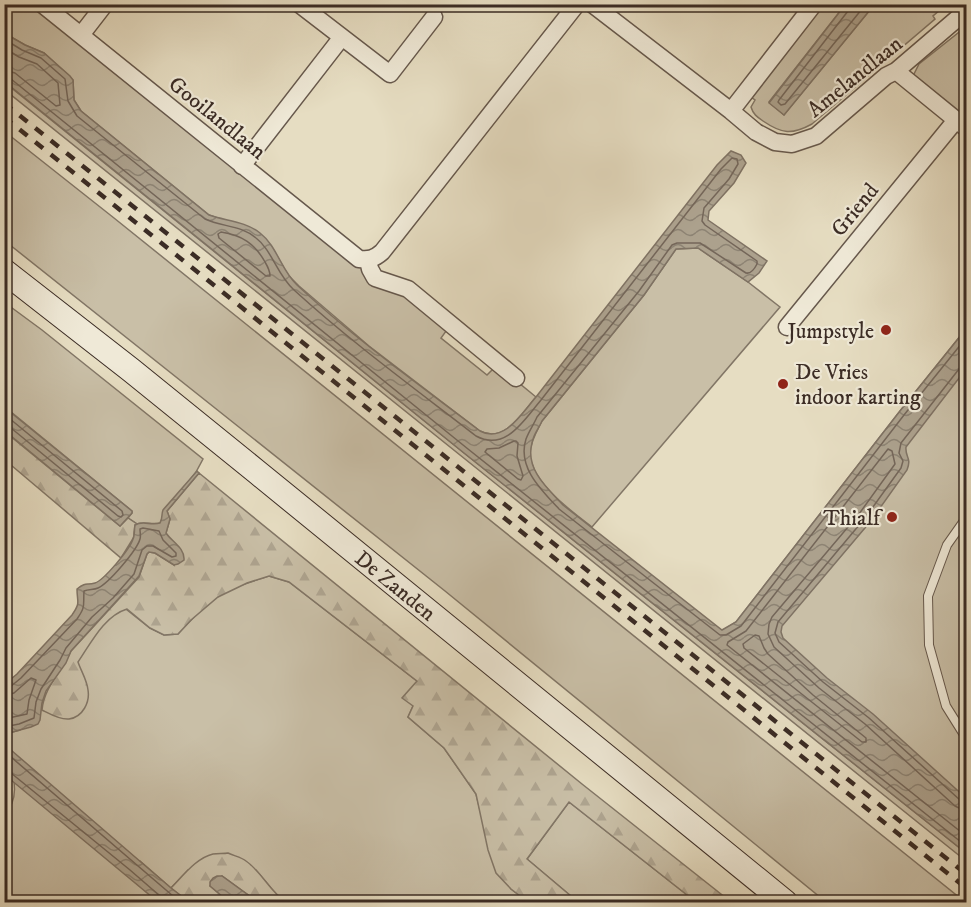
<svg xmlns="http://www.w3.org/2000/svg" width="971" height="907" font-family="'IM FELL DW Pica',serif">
  <defs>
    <pattern id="forest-firs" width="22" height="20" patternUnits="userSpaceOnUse" patternTransform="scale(1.5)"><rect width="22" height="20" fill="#c9bfa7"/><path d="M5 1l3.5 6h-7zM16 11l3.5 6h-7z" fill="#aea490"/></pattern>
    <pattern id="water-waves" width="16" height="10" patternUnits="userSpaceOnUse" patternTransform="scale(1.5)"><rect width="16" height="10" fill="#aca18d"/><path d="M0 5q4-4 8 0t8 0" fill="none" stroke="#8d8373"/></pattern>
  </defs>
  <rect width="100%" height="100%" fill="#e6ddc2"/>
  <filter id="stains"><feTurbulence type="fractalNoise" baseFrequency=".00333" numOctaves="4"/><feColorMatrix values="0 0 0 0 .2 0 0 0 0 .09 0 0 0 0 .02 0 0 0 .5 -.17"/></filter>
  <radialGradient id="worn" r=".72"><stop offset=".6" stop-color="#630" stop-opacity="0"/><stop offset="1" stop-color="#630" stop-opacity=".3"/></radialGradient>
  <path fill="#c9bfa7" stroke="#827666" stroke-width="1.5" d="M5 5H30L121 77 449 327 441 338 487 375 497 365 536 397C522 413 504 444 480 431L369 346 299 286 288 275 273 249 221 219 209 215 81 111 74 100 73 80 44 53 25 45 11 37 5 31Z
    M822 5H845L769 102 784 115 874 5H928L940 10 933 16 935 19 812 124C792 135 782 134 763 121 757 117 753 114 751 107L755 100 751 97Z
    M963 29 966 32V120L913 76 919 64Z
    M4 82 464 453 966 853V861L5 90Z
    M4 131 114 218 965 902H826L445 591 5 241Z
    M698 248 748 282 780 307 592 527C570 510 530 482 530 452 531 440 537 431 542 421L644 295 676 249Z
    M4 302 42 330 203 459 196 472 163 516 160 523C152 525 144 521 137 524L128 518 132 513V511L5 407Z
    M966 329V819L723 630 736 622 900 411Z
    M269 576 289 582 418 682 413 706 408 717 444 748 476 794 483 822 511 889 528 902H286L280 899 256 870H188L171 888 140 861 127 875 158 902H5L4 814C27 794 5 759 5 734L20 730 42 703 117 602 150 628 164 635 178 634C190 621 202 608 216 598 231 587 251 582 269 576Z
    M569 802 696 902H578L527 859Z"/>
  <path fill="url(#forest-firs)" stroke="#827666" stroke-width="1.5" d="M4 431 120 526 128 518 137 524 135 525 134 533V537L121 558 5 460Z
    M199 473 582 784 731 902H696L569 802 527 859 578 902H528L511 889 496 873 488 850 476 794 444 748 408 717 413 706 402 698 417 681 289 582 269 576 247 583 218 597 191 620 178 634 164 635 150 628 127 609C104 616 91 643 78 662 81 671 87 680 88 690 90 702 83 717 69 719 60 720 50 714 42 710 44 687 62 671 71 651L139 577 147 554 149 552 155 553 174 565 166 533 170 519 167 511Z
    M228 853C234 856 241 857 246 861 262 872 270 892 286 902H258L222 876 210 886 229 902H189L171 888C183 876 196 858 213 854 218 853 224 854 228 853Z"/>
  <path fill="url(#water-waves)" stroke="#7f7263" stroke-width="1.5" d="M845 5H874L784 115 769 103Z
    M4 31 11 37 25 45 44 53 70 76 73 80 74 100 81 111 209 215C226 221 245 221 260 233 277 246 281 270 297 285 354 338 418 384 480 431 504 444 522 413 536 397L717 165 731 151 741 155 746 163 734 183 709 211 708 220 767 261 759 273 748 282 698 248 676 249 644 295 542 421C539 428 533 435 532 443 525 469 547 488 563 505L722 630 736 622 900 411 966 329V369L906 447C905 458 912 457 907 470L870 522 782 626 781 632 783 638 827 678 873 714 966 798V853L464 453 5 82Z
    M4 407 132 511V513L121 525 120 526 5 431Z
    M197 471 199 473 167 511 170 519 166 533C172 542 185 548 184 560L178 564 174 565 155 553 149 552 147 554 139 576 71 651 66 663 46 691 42 703 40 720 38 724 31 727 5 734V684L17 674 72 615C81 602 77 603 77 589 87 581 86 586 95 583 104 580 130 549 133 539 135 535 134 530 135 525 143 520 151 526 160 523 163 518 161 515 163 510Z
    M4 744 171 888 189 902H158L5 775Z
    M217 876H222L258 902H229L210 886V882L213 878Z"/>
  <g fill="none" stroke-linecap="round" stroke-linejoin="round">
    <path stroke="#746659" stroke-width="1.5" d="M850 4 848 11 779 100 778 102 781 105 785 104 866 4
      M4 39 22 50 41 58 65 79 68 101 77 116 205 219C222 227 241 225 256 238 272 250 277 275 294 290 351 342 414 388 476 436 506 452 524 420 541 400L721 169 732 158 737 159 738 164 729 179 704 208 702 221 705 225 757 261V264C755 268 751 274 746 273L700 243H677L672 245 639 291 537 417C534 424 529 431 526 439 517 467 541 490 559 509L720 635H726L741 626 904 415 966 338
      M4 48 19 57 37 64 58 83 60 105 56 106 15 73 4 70
      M4 77 11 79 468 449 966 846
      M221 232C242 235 255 244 265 262 268 267 270 271 270 276H266L219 238 218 234Z
      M966 366 959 369 901 443 899 453 903 461 901 468 865 518 778 622 775 633 779 642 823 682 869 718 960 800 966 802
      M4 414 122 511 123 515 121 517 118 516 11 428 4 427
      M514 441H516L518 443 517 456 523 476 521 480 518 479 485 452 487 449 499 448Z
      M755 635 759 636 764 648 768 654 813 695 866 738V742H862L744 648 743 644Z
      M4 688 10 687 21 678 77 619C86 606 83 606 84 591 89 589 94 590 98 588 109 583 137 550 140 539 141 536 140 533 140 529L143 528 159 531 163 540 176 553V556L172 557 153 546H147L142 550 134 574 113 598 92 617 66 648 60 660 41 689 36 702 34 718 19 724 4 727
      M4 696 14 693 31 678 36 680 29 700 27 714 4 719
      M4 751 180 902
      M4 771 11 773 130 870 160 896 162 902
      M966 810 961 809 955 806 865 724 819 688 774 647 768 634 769 624 772 617 859 514 895 464 892 451 888 449 746 631 728 642 727 645 966 836"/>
    <g stroke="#66584c" stroke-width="10">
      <path id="service" d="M966 518 947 545 928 596 929 645 946 706 966 738"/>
    </g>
    <g stroke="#66584c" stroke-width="19">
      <path id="minor" d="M42 4 359 259C369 260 374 259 382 252L577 4
        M299 4 390 74 434 17
        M592 4 731 111 756 132 775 142 792 144 816 136 886 76 896 71 966 11
        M81 35 105 4
        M896 71 966 128
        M731 111 814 4
        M242 166 342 37
        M368 260 370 269 375 278 408 289 516 378
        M787 327 956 120"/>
    </g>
    <g stroke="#3b2c25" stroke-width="26">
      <path id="secondary" d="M4 271 131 370 257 472 785 902"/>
    </g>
    <use href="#service" stroke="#efe9d7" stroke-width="8"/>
    <use href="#minor" stroke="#efe9d7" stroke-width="16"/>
    <use href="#secondary" stroke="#efe9d7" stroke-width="24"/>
    <path stroke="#3b2c25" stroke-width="4.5" stroke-dasharray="10 10" stroke-linecap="butt" d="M4 103 966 874
      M4 117 966 888"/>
  </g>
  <g fill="#8f2418" stroke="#efe9d7" stroke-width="2">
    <circle cx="886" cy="330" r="6"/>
    <circle cx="783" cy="384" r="6"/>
    <circle cx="892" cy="517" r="6"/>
  </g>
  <g text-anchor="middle" stroke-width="4.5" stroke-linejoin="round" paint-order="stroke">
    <g font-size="22" fill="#3b2c25" stroke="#efe9d7">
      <text transform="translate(854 76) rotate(-39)" y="8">Amelandlaan</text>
      <text transform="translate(218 117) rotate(39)" y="8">Gooilandlaan</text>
      <text transform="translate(854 209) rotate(-51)" y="8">Griend</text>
      <text transform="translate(396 585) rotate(39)" y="8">De Zanden</text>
    </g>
    <g font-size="22" fill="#3b2c25" stroke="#efe9d7" text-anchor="end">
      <text x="874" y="338">Jumpstyle</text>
      <text x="795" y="379" text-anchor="start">De Vries<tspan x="795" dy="25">indoor karting</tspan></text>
      <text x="880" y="525">Thialf</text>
    </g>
  </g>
  <rect width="971" height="907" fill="none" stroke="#e6ddc2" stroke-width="24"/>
  <rect x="6" y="6" width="959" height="895" fill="none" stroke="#3b2c25" stroke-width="3"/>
  <rect x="12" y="12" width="947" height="883" fill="none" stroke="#3b2c25" stroke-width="1.5"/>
  <rect width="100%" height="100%" filter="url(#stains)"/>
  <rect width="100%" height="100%" fill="url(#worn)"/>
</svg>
